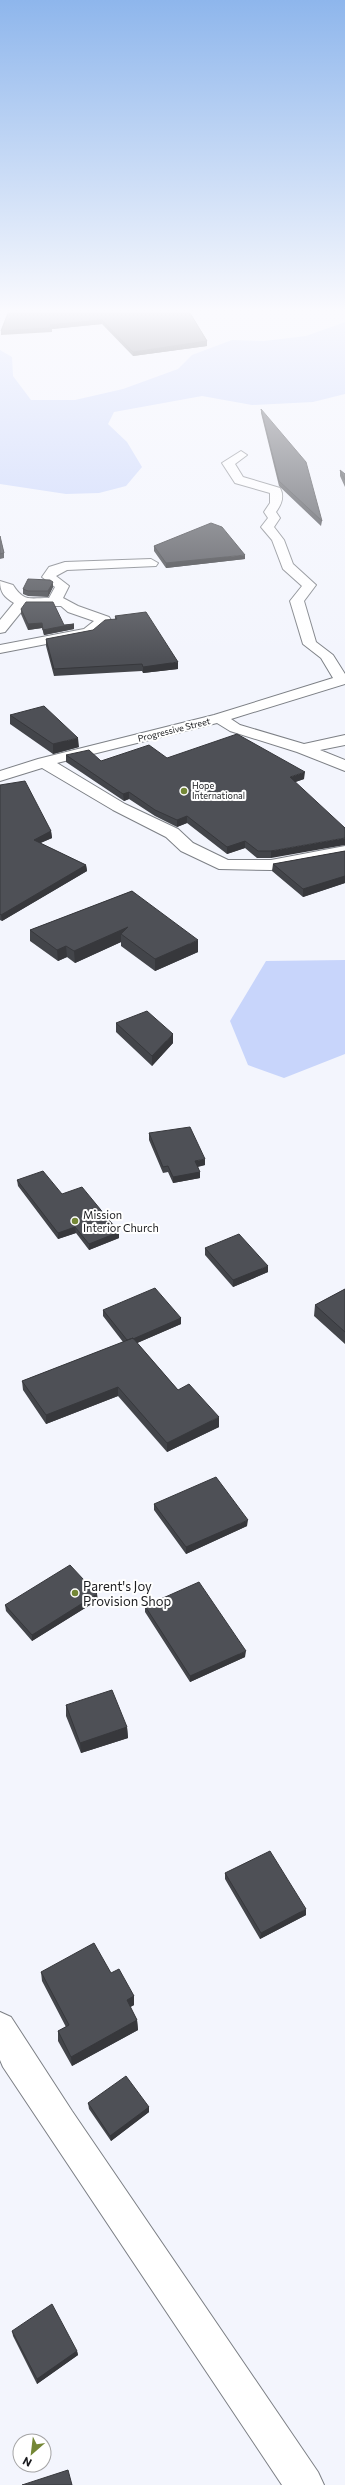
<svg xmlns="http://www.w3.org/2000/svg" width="345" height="2485" font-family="Commissioner,sans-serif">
  <rect width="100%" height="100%" fill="#f3f5fd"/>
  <path fill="#c8d5fb" d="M345 322V394L313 402 252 405 202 396 114 412 108 424 127 442 142 467 126 486 99 493 66 494 0 484V350L12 357 13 376 31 400H75L123 389 178 369 192 355 232 340 264 341 306 336Z
    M345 960V1054L284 1078 248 1065 230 1021 266 961Z"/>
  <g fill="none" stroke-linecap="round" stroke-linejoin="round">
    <g stroke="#7d8086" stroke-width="2">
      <path id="minor" d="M241 451 247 455 235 464 243 477 280 488C285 497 281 505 276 512L280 518 274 527 284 540 293 564 316 585 304 601 316 642 333 655 345 674V684L231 719 240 725 304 744 345 735V745L320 750 345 760V771L297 752 230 731 217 723 57 763 125 804 178 829 193 843 228 860H271L345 846V856L271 870 219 869 181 851 166 837 113 810 42 768 0 781V771L38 759 214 715 333 678 321 658 303 644 290 601 302 586 283 569 272 540 261 527 268 518 264 512 270 503V493L235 483 222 463Z
        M151 559 158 563 156 566 67 570 56 576 69 586 63 598 78 606 109 617 111 620 93 635 0 653V645L84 629 94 621 68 612 61 606H26L5 632 0 633V620L14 603C4 597 0 592 0 581L13 585C24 602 29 598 49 598L55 587 42 577 49 567 65 562Z
        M0 2012 11 2017 72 2111 318 2472 324 2485H282L3 2067 0 2060Z"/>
    </g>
    <use href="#minor" fill="#fff" fill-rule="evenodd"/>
  </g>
  <path fill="#43454a" d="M8 313H190L207 341V346L133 356 102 324 52 329V332L1 335V331Z
    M261 409 322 521 321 526 279 486 261 413Z
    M340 470 345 474V487L340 476Z
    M0 536 4 553V558L0 559Z
    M154 546 245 559 166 568 154 551Z
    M53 587 48 597 28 596 23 594V589Z
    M21 609 64 625 74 629 44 635 42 628 28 630 21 614Z
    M115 616 178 669 143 673 142 671 54 676 46 646V639L93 630 115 619Z
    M10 715 79 747 53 754 10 724Z
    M66 755 101 761 167 758 304 779 295 782 271 858H257L245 848 227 854 187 823 177 827 155 816 129 799 124 801 66 762Z
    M0 785 51 831 52 838 40 843 86 865 87 871 2 921 0 920Z
    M345 851V883L303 897 272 871 273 864Z
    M132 891 198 952 155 971 121 946V942L75 963 67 957 58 961 30 941V930Z
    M116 1023 173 1043 152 1066 116 1032Z
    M149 1133 205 1165 198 1167 200 1178 173 1183 168 1172 163 1173 149 1140Z
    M17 1180 62 1194 119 1232V1238L89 1250 76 1233 58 1239 18 1186Z
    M205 1248 268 1272 233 1287 205 1255Z
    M345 1289V1344L314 1316 315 1305Z
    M103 1310 181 1318V1324L137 1343 178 1390 219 1427 167 1452 118 1396 46 1424 23 1390 22 1381 123 1342 103 1316Z
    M154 1504 247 1526 186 1554 154 1510Z
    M98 1600 32 1641 6 1611 5 1605Z
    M145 1606 245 1657 190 1682 145 1612Z
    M66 1705 127 1727 128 1738 81 1753 66 1716Z
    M225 1873 306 1915 260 1939 225 1879Z
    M41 1972 111 1973 134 1996V2005L130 2007 137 2020 138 2030 72 2066 58 2041V2031L66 2027 42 1981Z
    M88 2103 149 2107V2112L111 2141 89 2109Z
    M12 2331 77 2351 78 2355 37 2384 13 2336Z"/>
  <path fill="#37383c" d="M102 320V324L52 329 50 325Z
    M207 341V346L133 356V352Z
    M245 555V559L166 568V563Z
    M53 582V587L48 597V591Z
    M42 623V628L28 630V624Z
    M74 624V629L44 635 43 630Z
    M178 662V669L143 673V667Z
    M78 738 79 747 53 754V744Z
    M305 772 304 779 290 784V777Z
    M129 792V799L124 801 123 794Z
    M187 816V823L177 827V820Z
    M51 831 52 838 34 846V840Z
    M345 838V845L271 858V851Z
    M245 841V848L227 854V847Z
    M86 865 87 871 2 921 1 915Z
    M345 876V883L303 897V889Z
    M128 927 121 934V942L75 963 74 951Z
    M198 940V952L155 971V959Z
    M66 946 67 957 58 961 57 950Z
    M173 1034V1043L152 1066V1056Z
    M205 1159V1165L195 1167V1161Z
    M200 1172V1178L173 1183V1177Z
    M75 1227 76 1233 58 1239V1233Z
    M119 1232V1238L89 1250V1244Z
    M268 1266V1272L233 1287V1280Z
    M181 1318V1324L128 1347V1341Z
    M118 1387V1396L46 1424V1415Z
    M219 1417V1427L167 1452V1443Z
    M248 1520 247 1526 186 1554V1547Z
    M97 1594 98 1600 32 1641V1635Z
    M246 1651 245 1657 190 1682V1676Z
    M127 1727 128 1738 81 1753 80 1743Z
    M306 1909V1915L260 1939 261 1933Z
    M134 1996V2005L127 2009V2000Z
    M137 2020 138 2030 72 2066 71 2057Z
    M149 2107V2112L111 2141 110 2136Z
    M77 2351 78 2355 37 2384V2379Z"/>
  <path fill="#4e5056" stroke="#37383c" d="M8 313H190L207 341 133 352 102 320 50 325 52 328 1 331Z
    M261 409 306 462 322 521 279 481Z
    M340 470 345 474V480Z
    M211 523 222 527 245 555 166 563 154 546Z
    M0 536 4 553 0 554Z
    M28 579 50 580 53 582 48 591H28L23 589Z
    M26 602H53L64 625 74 624 43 630 42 623 28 624 21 609Z
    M146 612 178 662 143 667 142 664 54 669 46 639 93 630 105 620 117 619 115 616Z
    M44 706 78 738 53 744 10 715Z
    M237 734 305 772 290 777 345 828V838L271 851H258L245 841 227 847 187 816 177 820 155 810 129 792 123 794 66 755 89 750 101 761 149 745 167 758Z
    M25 781 51 831 34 840 86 865 1 915 0 914V785Z
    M345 851V876L303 889 273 864Z
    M132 891 198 940 155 959 121 934 128 927 74 951 66 946 57 950 30 930Z
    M147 1011 173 1034 152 1056 116 1023Z
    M190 1127 205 1159 195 1161 200 1172 173 1177 168 1166 163 1167 149 1133Z
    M43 1171 62 1194 82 1187 119 1232 89 1244 75 1227 58 1233 17 1180Z
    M239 1234 268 1266 233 1280 205 1248Z
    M155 1288 181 1318 133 1339V1338L127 1340 103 1310Z
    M345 1289V1332L315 1305Z
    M133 1338 178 1390 189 1384 219 1417 167 1443 118 1387 46 1415 22 1381Z
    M216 1477 248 1520 186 1547 154 1504Z
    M70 1565 97 1594 32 1635 5 1605Z
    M199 1582 246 1651 190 1676 145 1606Z
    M112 1690 127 1727 80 1743 66 1705Z
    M270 1851 306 1909 261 1933 225 1873Z
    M94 1943 111 1973 119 1969 134 1996 127 2000 137 2020 71 2057 58 2031 69 2025 41 1972Z
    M126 2076 149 2107 110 2136 88 2103Z
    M52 2304 77 2351 37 2379 12 2331Z
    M68 2470 72 2485H22Z"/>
  <linearGradient id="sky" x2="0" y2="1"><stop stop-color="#8eb6ec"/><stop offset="0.47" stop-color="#fafafe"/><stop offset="1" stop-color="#fafafe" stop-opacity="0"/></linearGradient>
  <rect width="345" height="661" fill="url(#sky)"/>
  <g fill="#748736" stroke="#fff" stroke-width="1.5">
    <circle cx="184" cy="791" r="4"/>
    <circle cx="75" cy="1221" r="4"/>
    <circle cx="75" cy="1593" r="4"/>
  </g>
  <g text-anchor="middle" stroke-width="4" stroke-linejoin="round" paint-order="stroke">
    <g font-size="9" fill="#1b1c1f" stroke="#fff">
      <text transform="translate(174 730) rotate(-14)" y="3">Progressive Street</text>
    </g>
    <g font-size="9" fill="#1b1c1f" stroke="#fff" text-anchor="start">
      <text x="192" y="789">Hope<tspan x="192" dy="10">International</tspan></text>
    </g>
    <g font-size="11" fill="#1b1c1f" stroke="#fff" text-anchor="start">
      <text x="83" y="1219">Mission<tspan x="83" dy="13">Interior Church</tspan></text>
    </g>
    <g font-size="13" fill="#1b1c1f" stroke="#fff" text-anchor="start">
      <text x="83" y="1591">Parent's Joy<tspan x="83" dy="15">Provision Shop</tspan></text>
    </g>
  </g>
  <g transform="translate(32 2453) rotate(208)"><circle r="19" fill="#ffffff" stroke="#a4a4a5"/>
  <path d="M0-3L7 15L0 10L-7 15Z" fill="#748736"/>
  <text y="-6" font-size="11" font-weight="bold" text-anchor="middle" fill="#1b1c1f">N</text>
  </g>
</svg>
